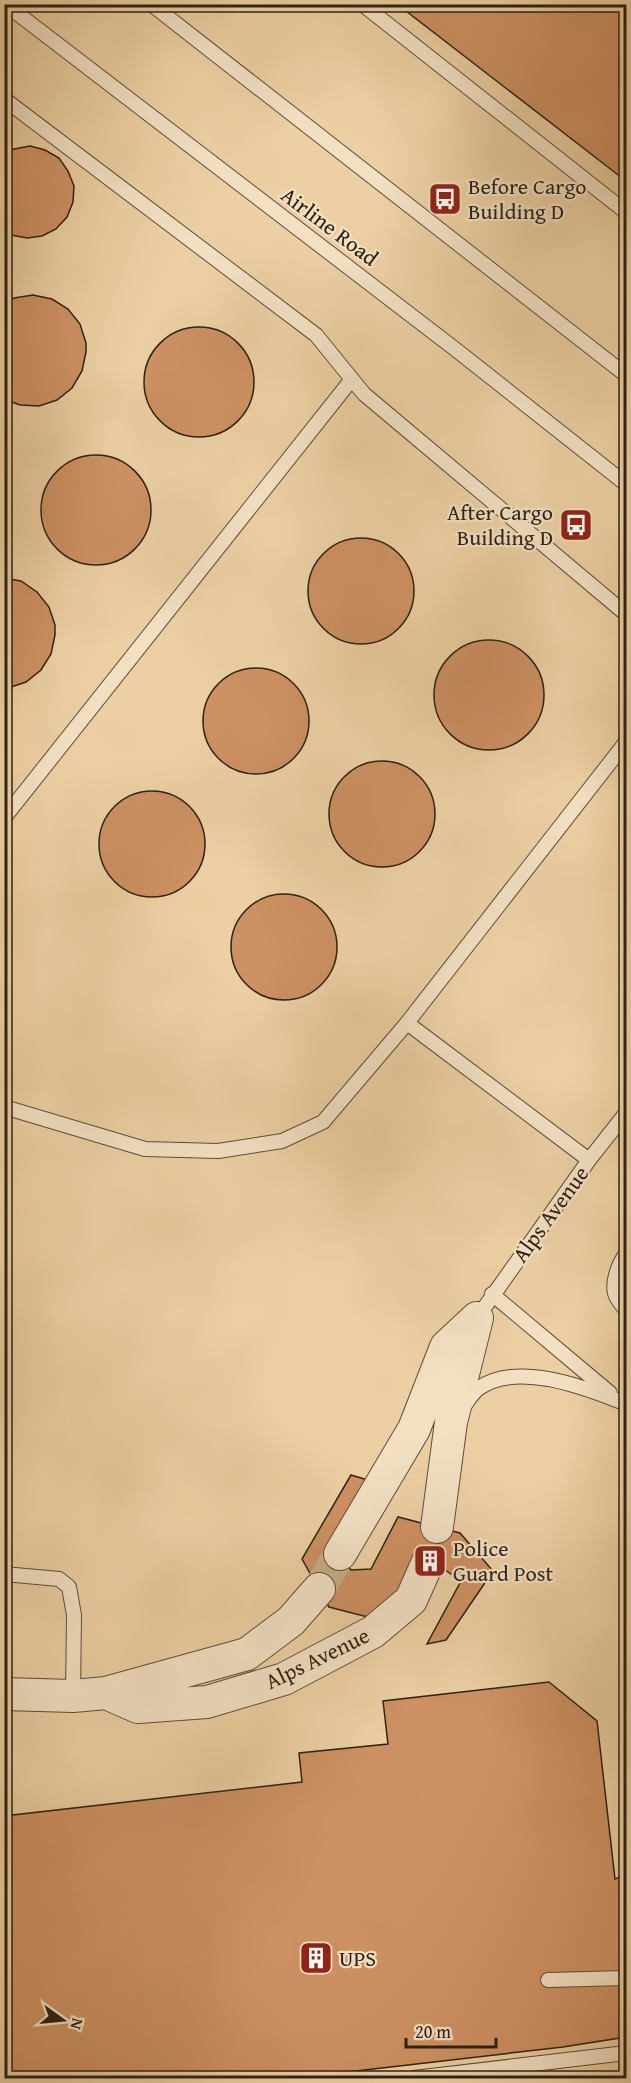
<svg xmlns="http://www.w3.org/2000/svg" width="631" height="2083" font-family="'Gentium Book Plus',serif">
  <rect width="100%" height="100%" fill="#ecd0a3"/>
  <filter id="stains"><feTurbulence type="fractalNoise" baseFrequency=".00333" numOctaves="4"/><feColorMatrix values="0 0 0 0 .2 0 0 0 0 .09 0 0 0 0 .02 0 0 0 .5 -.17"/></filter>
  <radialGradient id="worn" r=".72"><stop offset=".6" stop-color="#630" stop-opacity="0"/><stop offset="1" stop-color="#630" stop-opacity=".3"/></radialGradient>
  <path fill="#ce9163" stroke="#2c2216" stroke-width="1.5" d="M397 4H626V181Z
    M30 146 45 150 59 158 68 171 74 186 73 202 67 217 56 229 42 236 27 238 11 235 4 231V154L14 149Z
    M33 295 52 299 68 309 80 324 86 343V352L82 371 72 388 57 400 39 406 20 405 4 399V303L14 298Z
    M144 382a55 55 0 1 1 110 0a55 55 0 1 1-110 0Z
    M41 510a55 55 0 1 1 110 0a55 55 0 1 1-110 0Z
    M308 591a53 53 0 1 1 106 0a53 53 0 1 1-106 0Z
    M4 578 21 581 37 592 49 607 55 625V635L51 654 41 670 26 682 8 688H4Z
    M434 695a55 55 0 1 1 110 0a55 55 0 1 1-110 0Z
    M203 721a53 53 0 1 1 106 0a53 53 0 1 1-106 0Z
    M329 814a53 53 0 1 1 106 0a53 53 0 1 1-106 0Z
    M99 844a53 53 0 1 1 106 0a53 53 0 1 1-106 0Z
    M231 947a53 53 0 1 1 106 0a53 53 0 1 1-106 0Z
    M351 1475 371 1481 340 1554 351 1570 371 1569 398 1517 460 1533 493 1571 446 1640 427 1644 461 1581 438 1565 383 1621 329 1607 302 1559Z
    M549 1682 597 1721 615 1879 626 1875V2037L563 2047 295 2078H4V1816L302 1782 299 1753 388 1744 383 1701Z"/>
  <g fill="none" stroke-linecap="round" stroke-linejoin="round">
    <path stroke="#c6ad87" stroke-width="32" stroke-dasharray="32 16" stroke-linecap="butt" d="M319 1589 340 1554"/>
    <g stroke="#5c4e39" stroke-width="16">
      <path id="service" d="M5 4 455 349 626 484
        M151 4 626 375
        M362 4 626 212
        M4 99 316 335 364 394 626 614
        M4 818 352 379
        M407 1023 589 1160
        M4 1107 145 1149 218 1151 282 1141 323 1122 407 1023 626 742
        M626 1254C619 1263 612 1281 615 1293 616 1299 623 1306 626 1310
        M492 1294 610 1393
        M477 1318 589 1160 626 1113
        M464 1406C468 1401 473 1392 479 1388 517 1362 581 1386 619 1401
        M4 1574 59 1579 69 1587 74 1615 73 1696
        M548 1980 626 1978
        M414 2078 626 2053"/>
    </g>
    <g stroke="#5c4e39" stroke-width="34">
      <path id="tertiary" d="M437 1527 451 1422 477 1318
        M340 1554 414 1429 446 1347 477 1318
        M106 1693 138 1707 207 1702 284 1679 373 1632 411 1600 427 1564
        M4 1694 73 1696 106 1693 247 1654 291 1621 319 1589"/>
    </g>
    <use href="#service" stroke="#f3e0c3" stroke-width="14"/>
    <use href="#tertiary" stroke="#f3e0c3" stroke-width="32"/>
  </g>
  <defs>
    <g id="bus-square" transform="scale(1.725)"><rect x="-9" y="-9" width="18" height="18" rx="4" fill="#8f2418" stroke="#f3e0c3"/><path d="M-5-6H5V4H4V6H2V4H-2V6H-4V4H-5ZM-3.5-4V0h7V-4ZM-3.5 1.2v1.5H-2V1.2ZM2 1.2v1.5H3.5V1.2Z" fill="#fff"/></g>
    <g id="building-square" transform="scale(1.725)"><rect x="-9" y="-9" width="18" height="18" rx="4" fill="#8f2418" stroke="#f3e0c3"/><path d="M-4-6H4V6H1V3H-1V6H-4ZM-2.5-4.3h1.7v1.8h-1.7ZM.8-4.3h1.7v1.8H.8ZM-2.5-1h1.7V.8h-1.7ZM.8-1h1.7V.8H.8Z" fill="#fff"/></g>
  </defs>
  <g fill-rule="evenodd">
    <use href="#bus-square" x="445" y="199"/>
    <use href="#bus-square" x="576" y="525"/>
    <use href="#building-square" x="430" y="1561"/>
    <use href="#building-square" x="316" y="1958"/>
  </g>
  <g text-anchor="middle" stroke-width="4.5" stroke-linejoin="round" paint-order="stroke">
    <g font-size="22" fill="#2c2216" stroke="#f3e0c3" text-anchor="start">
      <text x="468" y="194">Before Cargo<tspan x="468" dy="25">Building D</tspan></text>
      <text x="553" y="520" text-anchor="end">After Cargo<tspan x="553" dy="25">Building D</tspan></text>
      <text x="453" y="1556">Police<tspan x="453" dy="25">Guard Post</tspan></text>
      <text x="339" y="1966">UPS</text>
    </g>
    <g font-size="22" fill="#2c2216" stroke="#f3e0c3">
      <text transform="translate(330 226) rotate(37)" y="8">Airline Road</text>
      <text transform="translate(550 1214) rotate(-54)" y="8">Alps Avenue</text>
      <text transform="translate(317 1658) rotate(-26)" y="8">Alps Avenue</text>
    </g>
  </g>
  <rect width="631" height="2083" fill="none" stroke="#ecd0a3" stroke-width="24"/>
  <rect x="6" y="6" width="619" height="2071" fill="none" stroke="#2c2216" stroke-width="3"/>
  <rect x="12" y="12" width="607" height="2059" fill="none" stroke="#2c2216" stroke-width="1.5"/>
  <g transform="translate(63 2020) rotate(105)" stroke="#f3e0c3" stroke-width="4.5" paint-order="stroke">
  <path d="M0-4.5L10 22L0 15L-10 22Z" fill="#2c2216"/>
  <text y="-9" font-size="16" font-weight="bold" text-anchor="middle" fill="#2c2216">N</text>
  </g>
  <path d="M406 2038v9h90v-9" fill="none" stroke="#2c2216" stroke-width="3"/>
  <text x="415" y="2038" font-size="18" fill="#2c2216" stroke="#f3e0c3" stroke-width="4.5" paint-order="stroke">20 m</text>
  <rect width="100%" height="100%" filter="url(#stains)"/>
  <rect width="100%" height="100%" fill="url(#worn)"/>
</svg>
